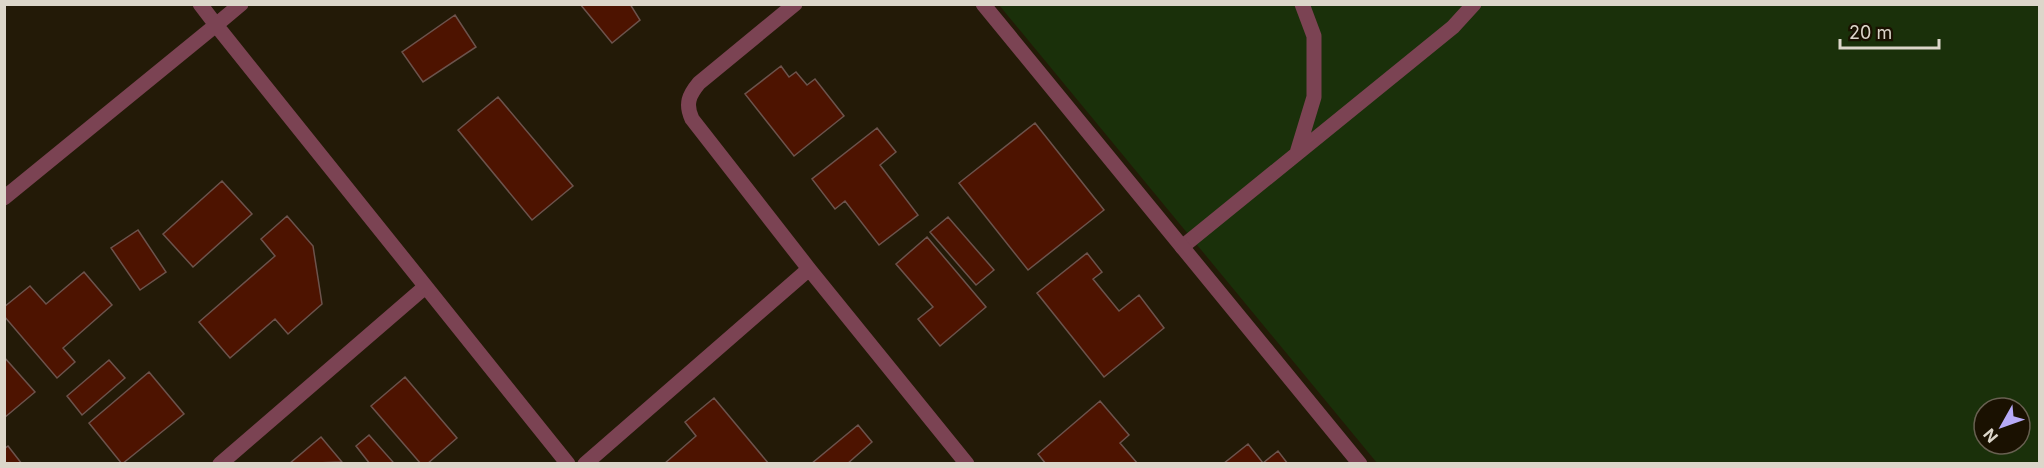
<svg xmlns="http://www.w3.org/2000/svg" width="2044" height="468" font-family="Inter,sans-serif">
  <rect width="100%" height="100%" fill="#231a07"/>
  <path fill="#1a300a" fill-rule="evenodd" d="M999 5H2039V463H1377ZM1984 408H2020V444H1984Z"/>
  <path fill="#4d1300" stroke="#6c534c" stroke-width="1.5" d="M580 4H630L640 20 612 43Z
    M455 15 476 47 423 82 402 52Z
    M781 66 789 77 796 72 807 85 815 79 844 116 794 156 745 94Z
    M498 97 573 186 532 220 458 130Z
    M1035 123 1104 210 1028 270 959 183Z
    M877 128 896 152 880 165 918 215 879 245 845 201 835 209 812 179Z
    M222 181 252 214 193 267 163 234Z
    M287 216 313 246 322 304 288 334 275 319 230 358 199 322 275 256 261 239Z
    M948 217 994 270 976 285 930 232Z
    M138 230 166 272 140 290 111 248Z
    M927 237 986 307 940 346 918 319 933 307 896 264Z
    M1087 253 1102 272 1093 279 1119 311 1139 295 1164 328 1104 377 1037 293Z
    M84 272 112 305 63 348 75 362 57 378 4 316V307L30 286 46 304Z
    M4 357 35 392 4 418Z
    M109 360 125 378 82 415 67 396Z
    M149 372 184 414 122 464 89 423Z
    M405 377 457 438 427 464H421L371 406Z
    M714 398 769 464H664L696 436 685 422Z
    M1100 401 1129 435 1120 443 1138 464H1046L1038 454Z
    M858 425 872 442 847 464H811Z
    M369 435 393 462 392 464H370L356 446Z
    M321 437 342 462 289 464Z
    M1248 444 1263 463 1278 451 1288 464H1223Z
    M8 446 22 464H4V449Z"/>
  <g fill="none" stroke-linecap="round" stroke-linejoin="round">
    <path stroke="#7b4353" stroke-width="15" d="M1297 153 1314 97V36L1302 4
      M1182 247 1453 27 1474 4"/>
    <path stroke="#7b4353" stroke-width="15" d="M200 4 216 25 241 4
      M795 4 699 83C689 95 685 104 692 119L809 269 967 464
      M983 4 1360 464
      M4 198 216 25 568 464
      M220 464 425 287
      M585 464 809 269"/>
  </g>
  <rect width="2044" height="468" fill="none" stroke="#dcd6ca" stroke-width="12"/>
  <g transform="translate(2002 426) rotate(230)"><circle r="28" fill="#1a1101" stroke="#686051" stroke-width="1.5"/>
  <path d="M0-4.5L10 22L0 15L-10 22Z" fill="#b7abf8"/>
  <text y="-9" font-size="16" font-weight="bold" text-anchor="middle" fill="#dcd6ca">N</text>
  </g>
  <path d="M1840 39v9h99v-9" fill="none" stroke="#dcd6ca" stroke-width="3"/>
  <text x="1849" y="39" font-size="18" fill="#dcd6ca" stroke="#1a1101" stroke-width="4.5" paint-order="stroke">20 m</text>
</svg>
